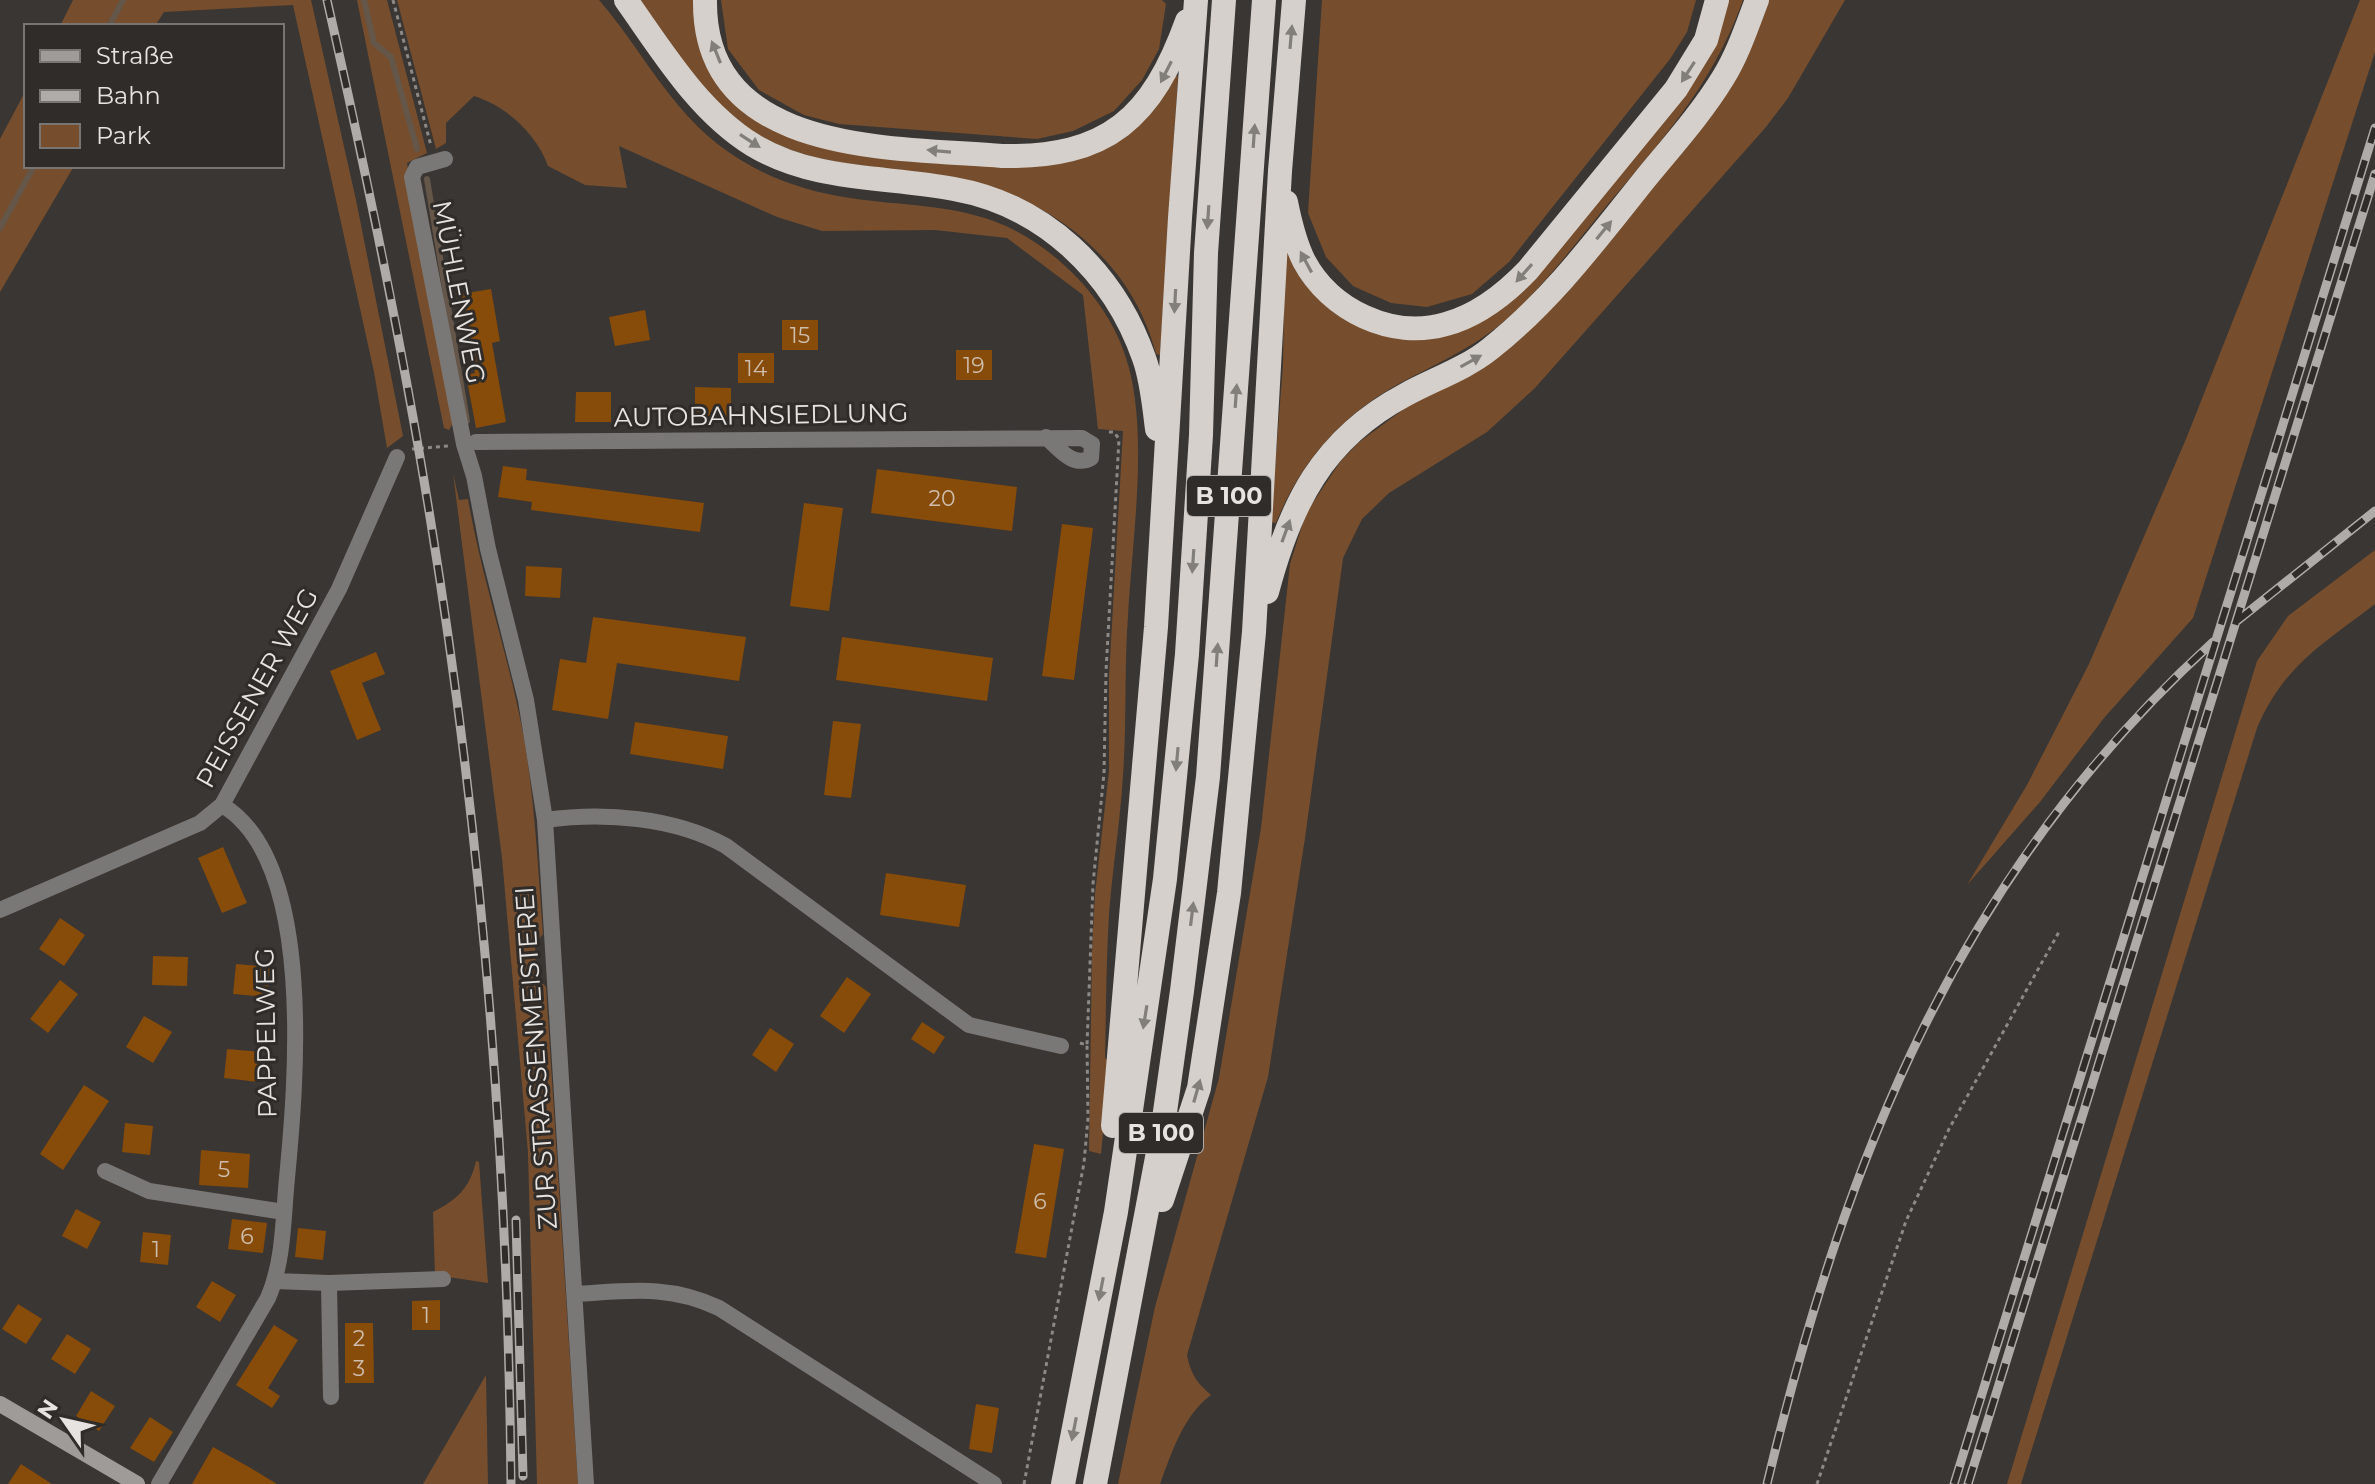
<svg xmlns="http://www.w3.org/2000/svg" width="2375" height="1484" font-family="Montserrat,sans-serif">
  <rect width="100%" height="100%" fill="#3a3633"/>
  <path fill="#764e2d" d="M73 0H311L356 200 403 436 387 448 374 372 293 5 164 12 155 26H60Z
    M357 0H387L427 153 407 163 450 405 453 423 449 430 444 428Z
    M397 0H599C628 33 650 72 678 105 722 159 781 188 850 198 901 206 957 204 1006 226 1063 253 1113 306 1129 368 1148 440 1132 541 1128 616 1124 669 1127 722 1123 775 1120 828 1110 881 1108 934 1106 975 1106 1017 1105 1058L1110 1062 1101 1154 1089 1151 1092 951 1095 894 1109 771V677L1123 431 1098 429 1083 295 1007 238 935 230 822 231 777 217 619 146 627 188 585 185 548 166C537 134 506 106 474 96L446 123V143L436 149Z
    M639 0H696L763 121 1054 163 1174 76H1178L1160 355 1156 354C1130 253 1039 190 940 175 882 166 823 167 769 141 711 112 676 51 639 0Z
    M721 0H1162L1166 4 1159 49 1142 80 1114 111 1073 131 1037 139 839 124 804 115 759 90 728 49Z
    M1322 0H1696L1687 32 1670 59 1509 262 1472 294 1427 307 1391 303 1353 286 1326 257 1308 213Z
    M1726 0H1743C1711 89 1658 144 1599 215 1567 254 1536 296 1497 327 1468 350 1434 365 1402 382 1343 414 1301 460 1276 523L1271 522 1283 364 1285 243 1307 279 1417 334 1528 278Z
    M1769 0H1845L1788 98 1766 127 1535 388 1487 432 1389 493 1362 519 1343 558 1305 838 1268 1077 1187 1355C1191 1374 1196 1382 1211 1395 1183 1416 1172 1452 1160 1484H1118L1155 1307 1219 1078 1261 828 1290 564 1306 513 1340 462 1358 443 1408 406 1479 367 1747 53Z
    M2360 0H2375V52L2193 618 2104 718 2040 802 1967 885 2027 785 2089 664 2186 439Z
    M26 90V166H74L0 292V139Z
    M453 473 459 500 468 499C482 580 509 657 524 738 535 803 538 869 543 934L535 944 536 976 546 987 578 1484H537L528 1153 502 858Z
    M2375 550V604C2323 644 2284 665 2257 728L2021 1484H2007L2257 661 2288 616Z
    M476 1161 479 1162 488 1283 435 1275 433 1212C457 1200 470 1188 476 1161Z
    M486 1375 488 1484H423Z"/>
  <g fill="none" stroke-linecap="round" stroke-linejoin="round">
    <path stroke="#645648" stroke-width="6" d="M364 0 374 43 391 57 417 149
      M109 26 123 0
      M427 179 467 421
      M0 228 34 166"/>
  </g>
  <path fill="#874b0a" d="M491 289 500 341 492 343 506 422 476 428 466 375 475 373 461 294Z
    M645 310 650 340 615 346 609 317Z
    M782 320H818V350H782Z
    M956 350H992V380H956Z
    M738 353H774V383H738Z
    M695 387 731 388V418L695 417Z
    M576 392H611V422H575Z
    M503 466 527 469 526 480 704 503 700 532 531 510 532 502 498 497Z
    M877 469 1017 487 1012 531 871 513Z
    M804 503 843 508 829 611 790 606Z
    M1062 524 1093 528 1074 680 1042 676Z
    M526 566 562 568 560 598 525 596Z
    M593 617 746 637 739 681 617 663 608 719 552 710 560 659 586 663Z
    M842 637 993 658 987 701 836 680Z
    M376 652 385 674 362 683 381 730 357 740 330 671Z
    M833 721 861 724 851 798 824 795Z
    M635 722 728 736 723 769 630 754Z
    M223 847 247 903 222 913 198 858Z
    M886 873 966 885 959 927 880 915Z
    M60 918 85 935 64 966 39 949Z
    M153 956 188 957 187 986 152 985Z
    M236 964 270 967 267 997 233 994Z
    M847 977 871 994 844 1033 820 1016Z
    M60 980 78 994 48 1033 30 1019Z
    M144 1016 172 1032 153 1063 126 1047Z
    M922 1022 945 1037 934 1054 911 1039Z
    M770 1028 794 1044 776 1072 752 1055Z
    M227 1049 261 1052 258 1082 224 1078Z
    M84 1085 109 1101 63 1170 40 1154Z
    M125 1123 153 1126 150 1155 122 1152Z
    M1034 1144 1064 1149 1046 1258 1015 1253Z
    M201 1150 250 1154 248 1188 199 1185Z
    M76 1209 101 1222 87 1249 62 1236Z
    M232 1219 267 1223 263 1253 228 1249Z
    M298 1228 326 1231 323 1260 295 1257Z
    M143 1232 171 1235 168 1265 140 1262Z
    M212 1281 236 1295 220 1322 196 1307Z
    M440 1300V1330H412V1301Z
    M18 1304 42 1319 26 1344 2 1329Z
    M345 1323H373L374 1383H345Z
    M274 1325 298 1340 268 1388 280 1396 272 1408 236 1385Z
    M67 1334 91 1349 75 1374 51 1359Z
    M91 1391 115 1406 99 1431 76 1416Z
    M976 1404 999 1408 992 1453 969 1449Z
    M150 1417 173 1432 154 1462 130 1448Z
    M213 1447 249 1467 277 1484H192Z
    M21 1464 52 1484H8Z"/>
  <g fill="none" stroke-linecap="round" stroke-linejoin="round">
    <path stroke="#8c8986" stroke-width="3" stroke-dasharray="4 4" stroke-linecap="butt" d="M393 0 431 146
      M412 449 448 446
      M1080 1043 1087 1045 1093 884 1104 773 1106 671 1119 439 1114 432H1107
      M1024 1484 1084 1163 1088 1118 1087 1045
      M1817 1484 1906 1221 1949 1129 2060 930"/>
    <path stroke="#7a7876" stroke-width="16" d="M445 159 417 167 412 177 464 444 474 476 488 549 526 700 545 820 586 1484
      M476 442 1082 438 1092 444 1091 458C1073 468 1059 449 1046 437
      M545 820C604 812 674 817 726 846L969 1025 1061 1046
      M0 910 200 823 222 805 339 589 397 457
      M105 1171 149 1191 284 1212
      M275 1281 329 1283 443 1279
      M329 1283 331 1397
      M575 1294C628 1291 669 1284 719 1308L994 1484
      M159 1484 268 1298C284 1261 283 1218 287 1178 296 1084 316 861 222 805"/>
    <path stroke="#9f9b99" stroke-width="16" d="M0 1404 137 1484"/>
    <path stroke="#d5d0cc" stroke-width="24" d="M626 0C663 52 698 111 753 145 814 182 887 176 954 189 1044 205 1114 272 1144 358 1152 380 1154 406 1157 429
      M705 0C703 156 894 147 1002 156 1108 158 1152 118 1187 21
      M1286 202C1290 222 1295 243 1304 261 1330 310 1392 340 1446 324 1479 315 1505 294 1528 270L1676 89 1706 40 1717 0
      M1267 592C1290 505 1322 439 1405 395 1432 380 1465 369 1490 349 1551 301 1597 239 1645 179 1672 146 1701 114 1723 78 1738 54 1747 26 1757 0
      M1113 1126 1156 627 1180 218 1196 0
      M1162 1200 1199 1088 1229 893 1254 632 1280 171 1294 0
      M1063 1484 1116 1212 1165 879 1187 654 1201 435 1206 253 1224 0
      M1095 1484 1163 1126 1182 991 1208 777 1264 0"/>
    <g stroke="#aeaba8" stroke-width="9">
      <path id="rail" d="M327 0C366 172 402 343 430 517 482 837 508 1160 511 1484
        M2237 621 2375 511
        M516 1220 523 1476
        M1767 1484C1846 1156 1958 874 2213 642
        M1954 1484 2375 128
        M1968 1484 2375 174"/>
    </g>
    <use href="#rail" stroke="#302c29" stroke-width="6" stroke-dasharray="18" stroke-linecap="butt"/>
  </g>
  <defs><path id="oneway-solid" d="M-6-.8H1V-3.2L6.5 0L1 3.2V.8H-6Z" transform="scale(2)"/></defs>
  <g fill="#827e7a">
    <use href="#oneway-solid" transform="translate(1291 37) rotate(-85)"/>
    <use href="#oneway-solid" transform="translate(716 52) rotate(-112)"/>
    <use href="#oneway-solid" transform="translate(1166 72) rotate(117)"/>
    <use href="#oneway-solid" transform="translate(1688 72) rotate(123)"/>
    <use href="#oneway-solid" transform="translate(1254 136) rotate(-86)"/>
    <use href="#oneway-solid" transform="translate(750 141) rotate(33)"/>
    <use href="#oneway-solid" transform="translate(939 151) rotate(-175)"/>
    <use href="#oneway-solid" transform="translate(1208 217) rotate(94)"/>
    <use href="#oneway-solid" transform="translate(1604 230) rotate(-51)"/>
    <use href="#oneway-solid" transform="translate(1306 262) rotate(-118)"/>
    <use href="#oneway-solid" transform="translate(1524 273) rotate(132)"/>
    <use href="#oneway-solid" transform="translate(1175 301) rotate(93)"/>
    <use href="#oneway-solid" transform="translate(1471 361) rotate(-29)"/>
    <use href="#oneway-solid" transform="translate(1236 396) rotate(-86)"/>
    <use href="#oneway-solid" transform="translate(1286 531) rotate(-70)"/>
    <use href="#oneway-solid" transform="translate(1193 561) rotate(94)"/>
    <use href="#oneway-solid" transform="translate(1217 655) rotate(-86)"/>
    <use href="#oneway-solid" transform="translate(1177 759) rotate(95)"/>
    <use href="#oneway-solid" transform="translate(1192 914) rotate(-83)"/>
    <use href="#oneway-solid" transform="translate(1145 1017) rotate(99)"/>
    <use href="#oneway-solid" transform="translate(1197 1091) rotate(-74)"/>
    <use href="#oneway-solid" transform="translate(1101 1289) rotate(101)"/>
    <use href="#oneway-solid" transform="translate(1074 1429) rotate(101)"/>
  </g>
  <g text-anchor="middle" stroke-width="6" stroke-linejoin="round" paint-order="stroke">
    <g font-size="22" fill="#cebdab">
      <text x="800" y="343">15</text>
      <text x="974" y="373">19</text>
      <text x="756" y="376">14</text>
      <text x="942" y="506">20</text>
      <text x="224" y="1177">5</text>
      <text x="1040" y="1209">6</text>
      <text x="247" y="1244">6</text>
      <text x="156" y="1257">1</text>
      <text x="426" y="1323">1</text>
      <text x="359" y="1346">2</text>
      <text x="359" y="1376">3</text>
    </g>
    <g fill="#302c29" stroke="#afacaa" stroke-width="2">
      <rect x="1187" y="476" width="84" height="40" rx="6"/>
      <rect x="1119" y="1113" width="84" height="40" rx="6"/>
    </g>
    <g font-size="24" font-weight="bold" fill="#e6e3e1">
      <text x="1229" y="504">B 100</text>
      <text x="1161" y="1141">B 100</text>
    </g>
    <g font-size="26" fill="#e6e3e1" stroke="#302c29">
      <text transform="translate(459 292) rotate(79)" y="9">MÜHLENWEG</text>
      <text transform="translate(761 415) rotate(-1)" y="9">AUTOBAHNSIEDLUNG</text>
      <text transform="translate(257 688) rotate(-61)" y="9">PEISSENER WEG</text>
      <text transform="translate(266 1033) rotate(-91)" y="9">PAPPELWEG</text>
      <text transform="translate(536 1058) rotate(-94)" y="9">ZUR STRASSENMEISTEREI</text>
    </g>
  </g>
  <rect x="24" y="24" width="260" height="144" fill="#302c29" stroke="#797573" stroke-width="2"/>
  <rect x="40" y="50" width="40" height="12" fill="#9f9b99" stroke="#797573" stroke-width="2"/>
  <text x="96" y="64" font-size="24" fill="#e6e3e1">Straße</text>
  <rect x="40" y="90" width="40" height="12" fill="#aeaba8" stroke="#797573" stroke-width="2"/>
  <text x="96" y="104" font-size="24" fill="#e6e3e1">Bahn</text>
  <rect x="40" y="124" width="40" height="24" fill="#764e2d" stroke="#797573" stroke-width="2"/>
  <text x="96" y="144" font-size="24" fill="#e6e3e1">Park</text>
  <g transform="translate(64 1420) rotate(304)" stroke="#302c29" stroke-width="6" paint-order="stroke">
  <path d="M0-6L14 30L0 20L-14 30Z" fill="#e6e3e1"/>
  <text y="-12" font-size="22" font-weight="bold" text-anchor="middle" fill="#e6e3e1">N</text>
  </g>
</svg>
